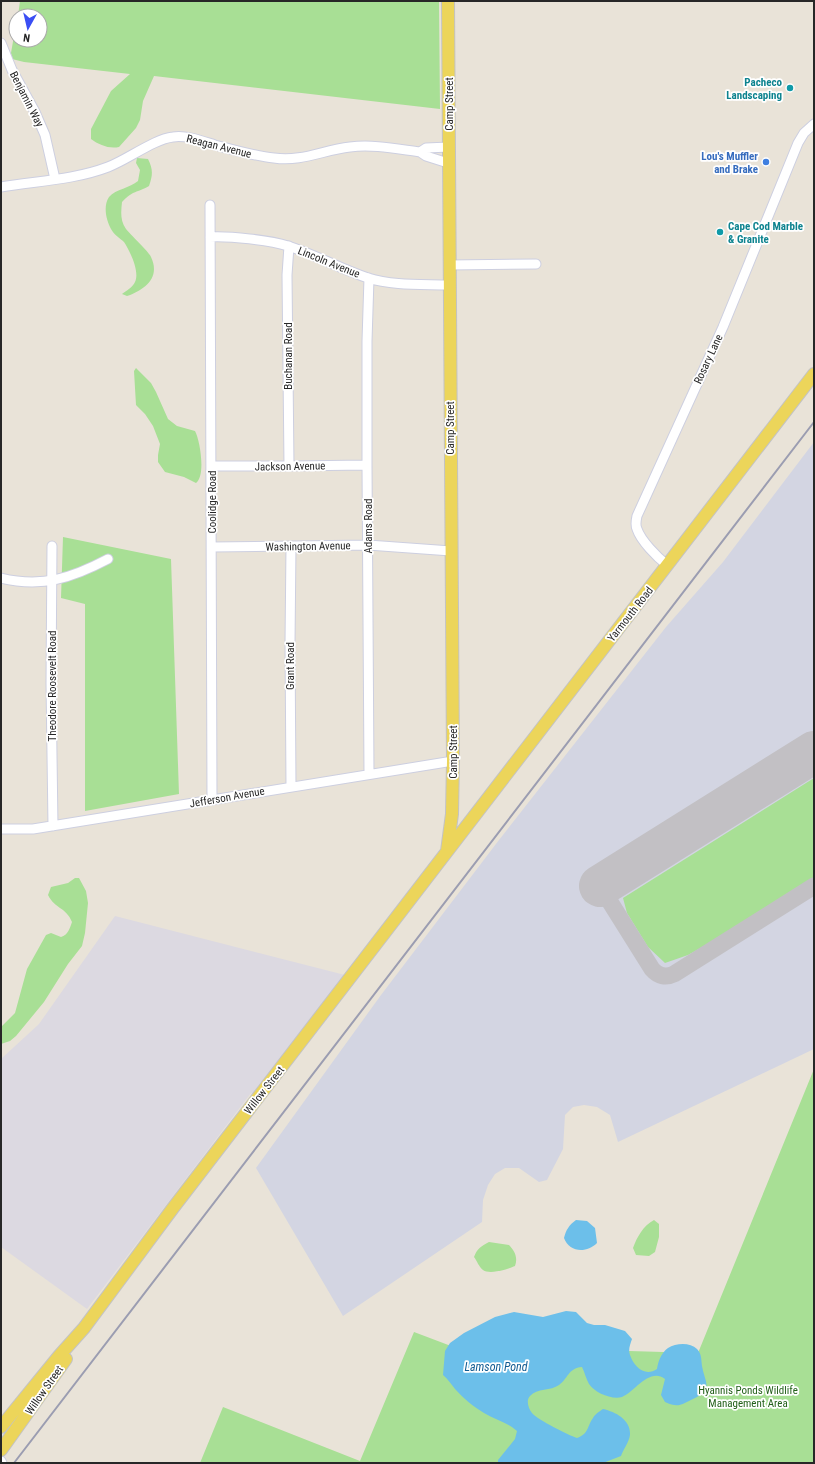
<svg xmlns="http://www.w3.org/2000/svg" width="815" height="1464" font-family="'Roboto Condensed',sans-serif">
  <rect width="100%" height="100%" fill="#e9e3d8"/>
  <path fill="#dcd9e1" d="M115 916 345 975 256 1095 251 1093 87 1309 1 1247V1059L39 1024Z"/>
  <path fill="#d3d5e2" d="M814 442V1049L618 1142 610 1115 597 1107 584 1105 573 1107 565 1115 563 1149 547 1180 539 1182 519 1168H505L495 1174 488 1185 483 1200 482 1222 343 1316 256 1168 381 995 499 840 666 627 723 562Z"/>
  <path fill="#a8df95" d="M20 1H439L440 109 154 76 143 101 140 120 136 128 119 147C109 149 99 145 91 139V129L111 91 130 74 24 62 12 59 11 53 16 24V40H40V16H18Z
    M137 158 148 159C153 169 153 175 149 186 137 193 133 190 122 202 121 212 120 220 126 229 130 234 150 253 151 257 161 278 144 290 127 296L122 294C126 291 133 287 135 282 140 272 130 251 124 242 120 238 114 235 111 229 106 220 103 206 109 197 116 189 130 188 138 181L140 170 136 163Z
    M136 368 151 383 156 392 168 419 177 426 195 431C200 440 206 476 196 483L184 477 165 472 158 462V455L160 444 153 426 145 414 136 405 134 371Z
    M63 537 171 559 179 794 85 811V604L61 598Z
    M814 778V878L715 940 688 955 665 963 648 947 627 913 623 898Z
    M75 878H79L86 891 88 903 85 933 82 946 68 964 44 1002 16 1036 10 1041 1 1044V1027L15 1013 27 969 46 935 51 933 61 937C68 935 70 928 72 922 66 907 55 909 48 895L51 887 68 883Z
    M814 1069V1463H200L223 1407 360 1461 414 1332 451 1346 698 1353Z
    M654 1220 659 1224V1237L655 1252 649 1256 636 1255 633 1248C637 1237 643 1226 654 1220Z
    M489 1242 509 1245C515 1251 518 1258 515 1266 508 1269 490 1275 483 1270 479 1267 477 1261 474 1257 477 1249 481 1246 489 1242Z"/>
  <path fill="#6cbfea" d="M576 1220 587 1221 595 1228 597 1243C586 1254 569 1252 564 1238 566 1230 569 1225 576 1220Z
    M566 1311 576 1312 587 1323 594 1325H605L625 1331 632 1339C630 1345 628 1350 630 1355 634 1367 645 1377 657 1369 658 1362 661 1353 668 1348 676 1343 690 1342 697 1349 702 1354 701 1360 702 1366 705 1383 714 1389 693 1399 681 1405 678 1408 665 1402L661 1395 665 1379C649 1367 634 1393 622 1397 612 1400 595 1393 589 1384 586 1379 585 1373 582 1367 568 1368 568 1379 559 1385 551 1391 537 1388 530 1396 526 1400 528 1408 532 1413 538 1420 568 1435 577 1438 589 1434 587 1426 593 1418 595 1414 600 1411 603 1409 616 1412 631 1420 630 1435 629 1442 623 1450 621 1456L603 1463H498V1460L515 1439 517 1431C507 1422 495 1420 484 1413 474 1407 463 1398 455 1389 451 1384 448 1379 443 1375L445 1351 450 1343 464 1333 495 1317 514 1312 543 1317Z"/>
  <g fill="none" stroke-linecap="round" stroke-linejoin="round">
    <path stroke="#c2c0c4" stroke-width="17" d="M600 886 652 969C658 976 666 978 674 974L814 886"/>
    <path stroke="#c2c0c4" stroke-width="42" d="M600 886 814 752"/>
    <g stroke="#cdcfe0" stroke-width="11">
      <path id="minor" d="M1 43 12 70 35 112 45 135 55 179
        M420 152 426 148 449 147
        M1 187C36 181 74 180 108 167 127 160 154 139 173 137 187 135 202 141 215 145 234 150 254 156 274 158 302 162 323 150 350 147 373 144 397 149 420 152L426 156 448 163
        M210 205 212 800
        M210 237C230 236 269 240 288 246 316 255 341 269 368 278 393 286 423 284 449 285
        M449 265 536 264
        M369 278 367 341V465L369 774
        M212 466H289L367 465
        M289 466 287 275 289 246
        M52 546 51 683 53 826
        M212 547 368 545 451 551
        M667 565C657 557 641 541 637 529 635 525 636 521 637 516L723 327 798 143 804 133 814 124
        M1 578C42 588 72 578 108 559
        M291 786 290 643 291 546
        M1 829H33L453 761
        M1 1461 2 1463"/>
    </g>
    <g stroke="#c3c3c3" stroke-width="14">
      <path id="major" d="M447 851 452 814 453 761 448 1
        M1 1427 59 1356 84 1328 173 1208 814 374
        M1 1450 66 1359"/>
    </g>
    <use href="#minor" stroke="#fff" stroke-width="9"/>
    <use href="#major" stroke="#ecd55a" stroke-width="12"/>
    <path stroke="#9b9db1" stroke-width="2" d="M14 1463 814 422"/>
  </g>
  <g fill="#0f9aa8" stroke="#fff" stroke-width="1.5">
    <circle cx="790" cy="88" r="4"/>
    <circle cx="720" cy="232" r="4"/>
  </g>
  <circle fill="#3f7fe0" stroke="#fff" stroke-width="1.5" cx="766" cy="162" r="4"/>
  <g text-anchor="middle" stroke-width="3.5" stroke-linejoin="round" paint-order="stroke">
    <g font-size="11" font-weight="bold" fill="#0d838f" stroke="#fff" text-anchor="end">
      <text x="782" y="86">Pacheco<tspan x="782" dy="13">Landscaping</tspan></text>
      <text x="728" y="230" text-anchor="start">Cape Cod Marble<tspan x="728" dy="13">&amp; Granite</tspan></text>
    </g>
    <g font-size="11" fill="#272727" stroke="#fff">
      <text transform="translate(27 99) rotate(63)" y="4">Benjamin Way</text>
      <text transform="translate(449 104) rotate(-90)" y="4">Camp Street</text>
      <text transform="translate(219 146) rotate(14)" y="4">Reagan Avenue</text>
      <text transform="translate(329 262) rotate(22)" y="4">Lincoln Avenue</text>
      <text transform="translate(288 356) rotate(-90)" y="4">Buchanan Road</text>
      <text transform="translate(708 359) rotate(-65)" y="4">Rosary Lane</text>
      <text transform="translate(450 428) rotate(-90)" y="4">Camp Street</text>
      <text transform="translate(290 466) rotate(-1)" y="4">Jackson Avenue</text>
      <text transform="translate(212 502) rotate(-90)" y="4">Coolidge Road</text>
      <text transform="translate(368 526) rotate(-90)" y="4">Adams Road</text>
      <text transform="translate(308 546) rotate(-1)" y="4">Washington Avenue</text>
      <text transform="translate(630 614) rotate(-52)" y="4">Yarmouth Road</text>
      <text transform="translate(290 666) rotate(-90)" y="4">Grant Road</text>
      <text transform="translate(52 686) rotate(-90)" y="4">Theodore Roosevelt Road</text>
      <text transform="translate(453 752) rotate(-90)" y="4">Camp Street</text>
      <text transform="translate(227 797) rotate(-10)" y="4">Jefferson Avenue</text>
      <text transform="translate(264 1090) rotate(-52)" y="4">Willow Street</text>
      <text transform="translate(44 1390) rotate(-55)" y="4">Willow Street</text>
    </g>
    <g font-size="11" font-weight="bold" fill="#366cbe" stroke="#fff" text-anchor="end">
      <text x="758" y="160">Lou's Muffler<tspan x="758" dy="13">and Brake</tspan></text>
    </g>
    <g font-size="11" fill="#23601a" stroke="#fff">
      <text x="748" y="1394">Hyannis Ponds Wildlife<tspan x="748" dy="13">Management Area</tspan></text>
    </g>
    <g font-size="12" font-style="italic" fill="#105b91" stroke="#fff">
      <text x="496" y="1371">Lamson Pond</text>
    </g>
  </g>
  <rect width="815" height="1464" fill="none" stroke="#272727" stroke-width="4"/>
  <g transform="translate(28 28) rotate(188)"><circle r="19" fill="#ffffff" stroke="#a9a9a9"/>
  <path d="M0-3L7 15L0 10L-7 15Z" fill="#3a4ef4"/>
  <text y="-6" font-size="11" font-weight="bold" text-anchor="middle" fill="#272727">N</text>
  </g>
</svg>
